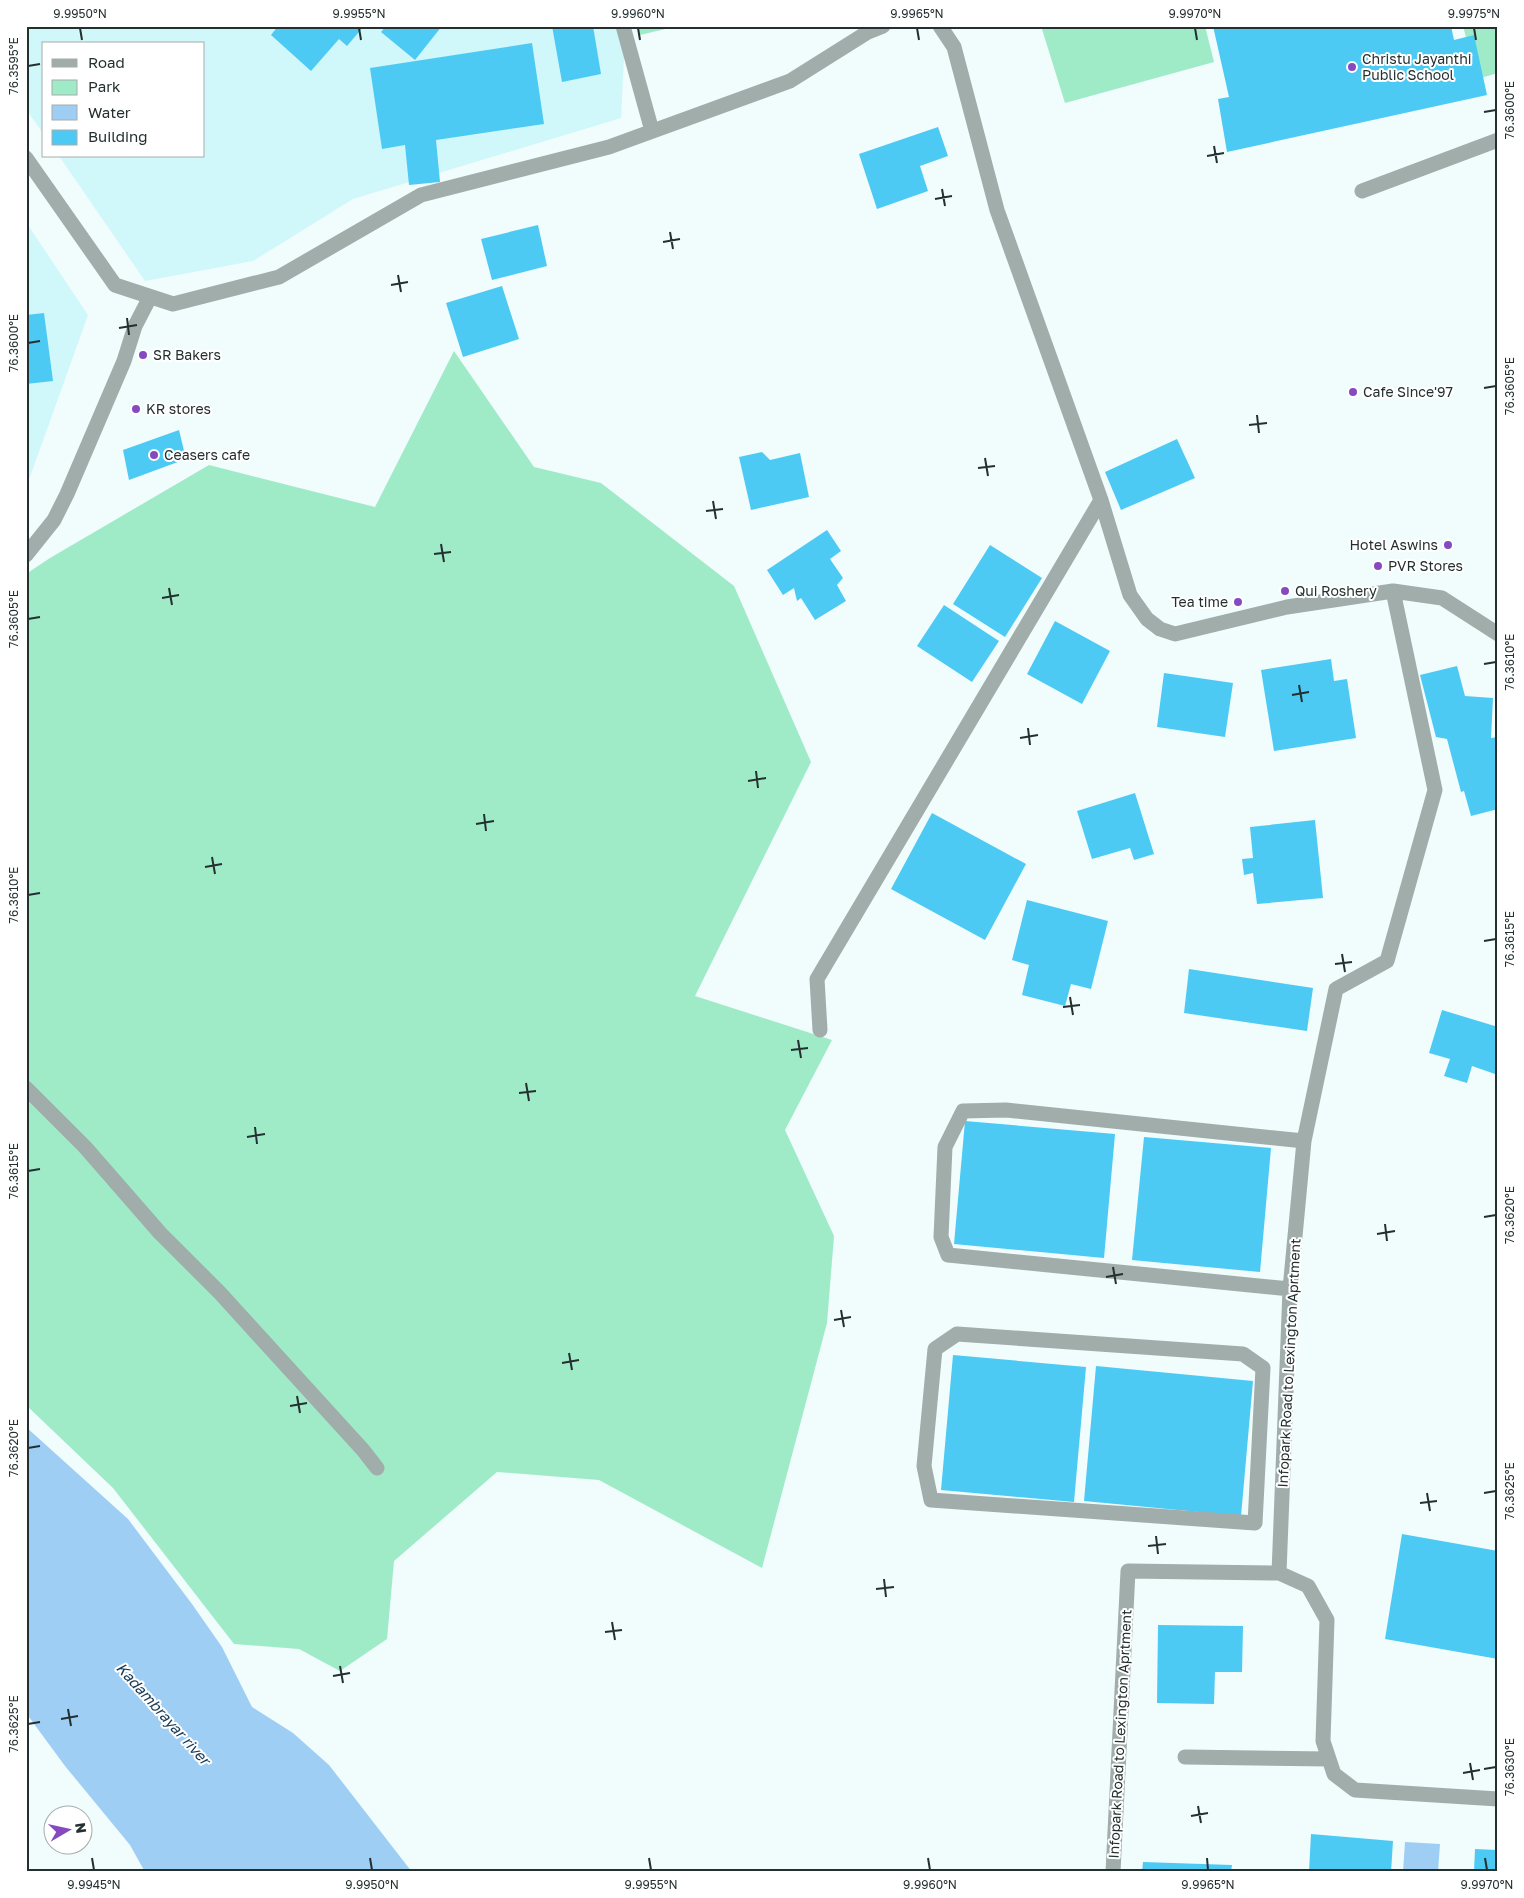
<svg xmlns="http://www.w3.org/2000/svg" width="1524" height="1898" font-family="'Golos Text',sans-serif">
  <rect width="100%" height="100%" fill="#f1fcfd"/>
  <path fill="#d0f7fa" d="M26 26H617L624 57 621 118 353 199 253 261 145 281 59 156H204V44H44V135L26 109Z
    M26 222 88 315 26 488Z"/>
  <path fill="#9febc8" d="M638 26H678L640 35Z
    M1041 26H1205L1214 62 1065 103Z
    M1463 26H1498V73L1477 79Z
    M454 351 534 467 601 483 734 586 811 762 695 996 832 1040 785 1130 834 1236 827 1323 762 1568 599 1480 497 1472 394 1561 387 1639 340 1671 299 1649 234 1644 113 1488 26 1405V574L50 558 209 465 375 507Z"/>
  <path fill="#9fcef5" d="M26 1427 128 1519 192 1604 222 1647 252 1707 293 1733 329 1765 412 1872H145L130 1845 65 1766 26 1713Z
    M1405 1842 1440 1844 1438 1872H1403Z"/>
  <path fill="#4dcaf4" d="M278 26H364L347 46 339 39 311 71 271 35Z
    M386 26H442L415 60 381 32Z
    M552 26H593L601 74 562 82Z
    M1213 26H1451L1454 40 1474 35 1487 95 1227 152 1218 99 1229 97Z
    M532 43 544 124 436 140 440 182 409 185 405 145 382 149 370 68Z
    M938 127 948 156 920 166 928 191 877 209 859 154Z
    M538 225 547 266 492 280 481 239Z
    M502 286 519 339 463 357 446 303Z
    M44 313 53 381 26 384V315Z
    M179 430 186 459 129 480 123 450Z
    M1177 439 1195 478 1121 510 1105 472Z
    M762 452 770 460 800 453 809 497 751 510 739 457Z
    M827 530 841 551 830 559 843 578 837 585 846 601 815 620 801 598 797 601 794 588 783 595 767 570Z
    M990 545 1042 578 1005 637 953 604Z
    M944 605 999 641 972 682 917 646Z
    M1055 621 1110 651 1082 704 1027 674Z
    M1331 659 1334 681 1347 679 1356 738 1274 751 1261 670Z
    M1457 666 1465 696 1493 698 1491 738 1498 737V809L1471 816 1464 791 1461 792 1447 739 1436 737 1420 675Z
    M1164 673 1233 683 1225 737 1157 727Z
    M1135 793 1154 854 1134 860 1130 848 1092 859 1077 811Z
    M932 813 1026 864 985 940 891 889Z
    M1315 820 1323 898 1257 904 1253 873 1244 875 1242 859 1253 858 1250 827Z
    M1027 900 1108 921 1091 989 1071 984 1065 1006 1022 995 1029 965 1012 960Z
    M1189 969 1313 988 1307 1031 1184 1013Z
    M1442 1010 1498 1027V1066L1495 1074 1472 1066 1467 1083 1444 1076 1450 1059 1429 1053Z
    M965 1121 1115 1134 1104 1258 954 1244Z
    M1144 1137 1271 1148 1260 1272 1132 1260Z
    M953 1355 1086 1367 1074 1502 941 1490Z
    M1096 1366 1253 1381 1241 1516 1084 1501Z
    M1402 1534 1498 1551V1659L1385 1639Z
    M1158 1625 1243 1626 1242 1672H1215L1214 1704 1157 1703Z
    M1311 1834 1393 1841 1391 1872H1309Z
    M1475 1849 1498 1850V1872H1474Z
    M1143 1862 1232 1865 1231 1872H1142Z"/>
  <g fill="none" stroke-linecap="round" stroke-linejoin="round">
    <path stroke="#a1adab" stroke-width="15" d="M26 555 54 520 67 494 124 361 135 326 150 297
      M26 1088 85 1147 160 1233 220 1293 363 1450 377 1468"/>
    <path stroke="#a1adab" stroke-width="15" d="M623 26 652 131
      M940 26 954 47 997 210 1101 500 1130 595 1147 619 1160 629 1175 634 1287 607 1393 591
      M26 158 115 285 173 304 279 277 421 195 609 147 790 81 868 32 883 26
      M1362 191 1498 140
      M820 1030 817 979 1101 500
      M1290 1289 948 1255 941 1237 945 1147 963 1111 1006 1110 1304 1141
      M957 1334 1243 1354 1263 1368 1255 1523 931 1500 924 1466 935 1349Z
      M1279 1573 1308 1586 1327 1620 1323 1741 1334 1774 1355 1790 1498 1799
      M1185 1757 1329 1759
      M1113 1872 1128 1571 1279 1573 1290 1289 1304 1141 1336 989 1387 961 1435 790 1393 591 1442 598 1498 634"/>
  </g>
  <path fill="none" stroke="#242f30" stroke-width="2" d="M80 28 82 40M359 28 361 40M638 28 640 40M917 28 919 40M1195 28 1197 40M1474 28 1476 40M28 66 40 64M1484 112 1496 110M1214 146 1217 163M1207 156 1224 153M942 189 945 206M935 199 952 196M670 232 673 249M663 242 680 239M398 275 401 292M391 285 408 282M127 318 129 335M119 328 137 325M28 343 40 341M1484 388 1496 386M1257 415 1259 433M1249 425 1267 423M985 458 988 476M978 468 995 466M713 501 716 519M706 511 723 509M441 544 444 562M434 554 451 552M169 588 172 605M162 598 179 595M28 619 40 617M1484 664 1496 662M1299 685 1302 702M1292 695 1309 692M1028 728 1030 745M1020 738 1038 735M756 771 758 788M748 781 766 778M484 814 486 831M476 824 494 821M212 857 215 874M205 867 222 864M28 895 40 893M1484 941 1496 939M1342 954 1345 972M1335 964 1352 962M1070 997 1073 1015M1063 1007 1080 1005M798 1040 801 1058M791 1050 808 1048M526 1083 529 1101M519 1093 536 1091M255 1127 257 1144M247 1137 265 1134M28 1171 40 1169M1484 1217 1496 1215M1385 1224 1387 1241M1377 1234 1395 1231M1113 1267 1116 1284M1106 1277 1123 1274M841 1310 844 1327M834 1320 851 1317M569 1353 572 1370M562 1363 579 1360M297 1396 300 1413M290 1406 307 1403M28 1448 40 1446M1427 1493 1430 1511M1484 1493 1496 1491M1420 1503 1437 1501M1156 1536 1158 1554M1148 1546 1166 1544M884 1579 886 1597M876 1589 894 1587M612 1622 615 1640M605 1632 622 1630M340 1666 343 1683M333 1676 350 1673M68 1709 71 1726M61 1719 78 1716M28 1724 40 1722M1470 1763 1473 1780M1484 1769 1496 1767M1463 1773 1480 1770M1198 1806 1201 1823M1191 1816 1208 1813M92 1858 94 1870M370 1858 372 1870M649 1858 651 1870M928 1858 930 1870M1207 1858 1208 1870M1485 1858 1487 1870"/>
  <g fill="#864ac0" stroke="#fff" stroke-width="2">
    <circle cx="1352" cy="67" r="5"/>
    <circle cx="143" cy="355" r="5"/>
    <circle cx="1353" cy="392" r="5"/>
    <circle cx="136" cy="409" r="5"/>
    <circle cx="154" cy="455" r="5"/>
    <circle cx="1448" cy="545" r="5"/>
    <circle cx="1378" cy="566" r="5"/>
    <circle cx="1285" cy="591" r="5"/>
    <circle cx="1238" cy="602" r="5"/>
  </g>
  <g text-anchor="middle" stroke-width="4" stroke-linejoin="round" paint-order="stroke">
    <g font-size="14" fill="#242f30" stroke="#fff" text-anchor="start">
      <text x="1362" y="64">Christu Jayanthi<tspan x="1362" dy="16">Public School</tspan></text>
      <text x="153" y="360">SR Bakers</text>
      <text x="1363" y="397">Cafe Since'97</text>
      <text x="146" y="414">KR stores</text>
      <text x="164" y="460">Ceasers cafe</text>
      <text x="1438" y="550" text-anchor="end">Hotel Aswins</text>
      <text x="1388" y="571">PVR Stores</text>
      <text x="1295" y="596">Qui Roshery</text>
      <text x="1228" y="607" text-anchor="end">Tea time</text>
    </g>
    <g font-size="14" fill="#242f30" stroke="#fff">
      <text transform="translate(1289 1363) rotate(-87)" y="5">Infopark Road to Lexington Aprtment</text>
      <text transform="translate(1120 1734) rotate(-87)" y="5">Infopark Road to Lexington Aprtment</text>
    </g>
    <g font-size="15" font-style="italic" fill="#163953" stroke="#fff">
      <text transform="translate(163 1714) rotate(48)" y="5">Kadambrayar river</text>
    </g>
  </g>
  <rect width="1524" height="1898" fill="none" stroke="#ffffff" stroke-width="55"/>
  <rect x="42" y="42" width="162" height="115" fill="#ffffff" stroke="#a7acac"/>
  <rect x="52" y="59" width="25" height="8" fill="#a1adab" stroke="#a7acac"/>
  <text x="88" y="68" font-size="15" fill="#242f30">Road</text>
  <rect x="52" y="80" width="25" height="15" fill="#9febc8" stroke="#a7acac"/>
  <text x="88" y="92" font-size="15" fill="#242f30">Park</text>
  <rect x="52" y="105" width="25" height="15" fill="#9fcef5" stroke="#a7acac"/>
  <text x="88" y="118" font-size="15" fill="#242f30">Water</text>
  <rect x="52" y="130" width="25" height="15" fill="#4dcaf4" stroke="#a7acac"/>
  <text x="88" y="142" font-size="15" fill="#242f30">Building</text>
  <g transform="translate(68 1830) rotate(81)"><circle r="24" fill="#ffffff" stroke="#a7acac"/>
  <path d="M0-4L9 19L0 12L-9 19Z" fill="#864ac0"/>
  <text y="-8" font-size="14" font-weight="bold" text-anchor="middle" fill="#242f30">N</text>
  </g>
  <rect x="28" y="28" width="1468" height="1842" fill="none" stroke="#242f30" stroke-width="2"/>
  <g font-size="12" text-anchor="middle" fill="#242f30">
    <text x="80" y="18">9.9950°N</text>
    <text x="359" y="18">9.9955°N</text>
    <text x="638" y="18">9.9960°N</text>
    <text x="917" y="18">9.9965°N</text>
    <text x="1195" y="18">9.9970°N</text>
    <text x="1474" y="18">9.9975°N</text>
    <text transform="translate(14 66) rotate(-90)" y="4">76.3595°E</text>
    <text transform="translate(1510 110) rotate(-90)" y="4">76.3600°E</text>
    <text transform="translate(14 343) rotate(-90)" y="4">76.3600°E</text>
    <text transform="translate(1510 386) rotate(-90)" y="4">76.3605°E</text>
    <text transform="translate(14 619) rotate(-90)" y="4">76.3605°E</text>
    <text transform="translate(1510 662) rotate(-90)" y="4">76.3610°E</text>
    <text transform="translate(14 895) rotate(-90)" y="4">76.3610°E</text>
    <text transform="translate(1510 939) rotate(-90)" y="4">76.3615°E</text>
    <text transform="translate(14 1171) rotate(-90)" y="4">76.3615°E</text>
    <text transform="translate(1510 1215) rotate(-90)" y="4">76.3620°E</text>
    <text transform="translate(14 1448) rotate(-90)" y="4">76.3620°E</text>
    <text transform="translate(1510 1491) rotate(-90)" y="4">76.3625°E</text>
    <text transform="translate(14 1724) rotate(-90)" y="4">76.3625°E</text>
    <text transform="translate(1510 1767) rotate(-90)" y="4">76.3630°E</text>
    <text x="94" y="1889">9.9945°N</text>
    <text x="372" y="1889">9.9950°N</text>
    <text x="651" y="1889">9.9955°N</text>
    <text x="930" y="1889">9.9960°N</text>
    <text x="1208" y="1889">9.9965°N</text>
    <text x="1487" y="1889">9.9970°N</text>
  </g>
</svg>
